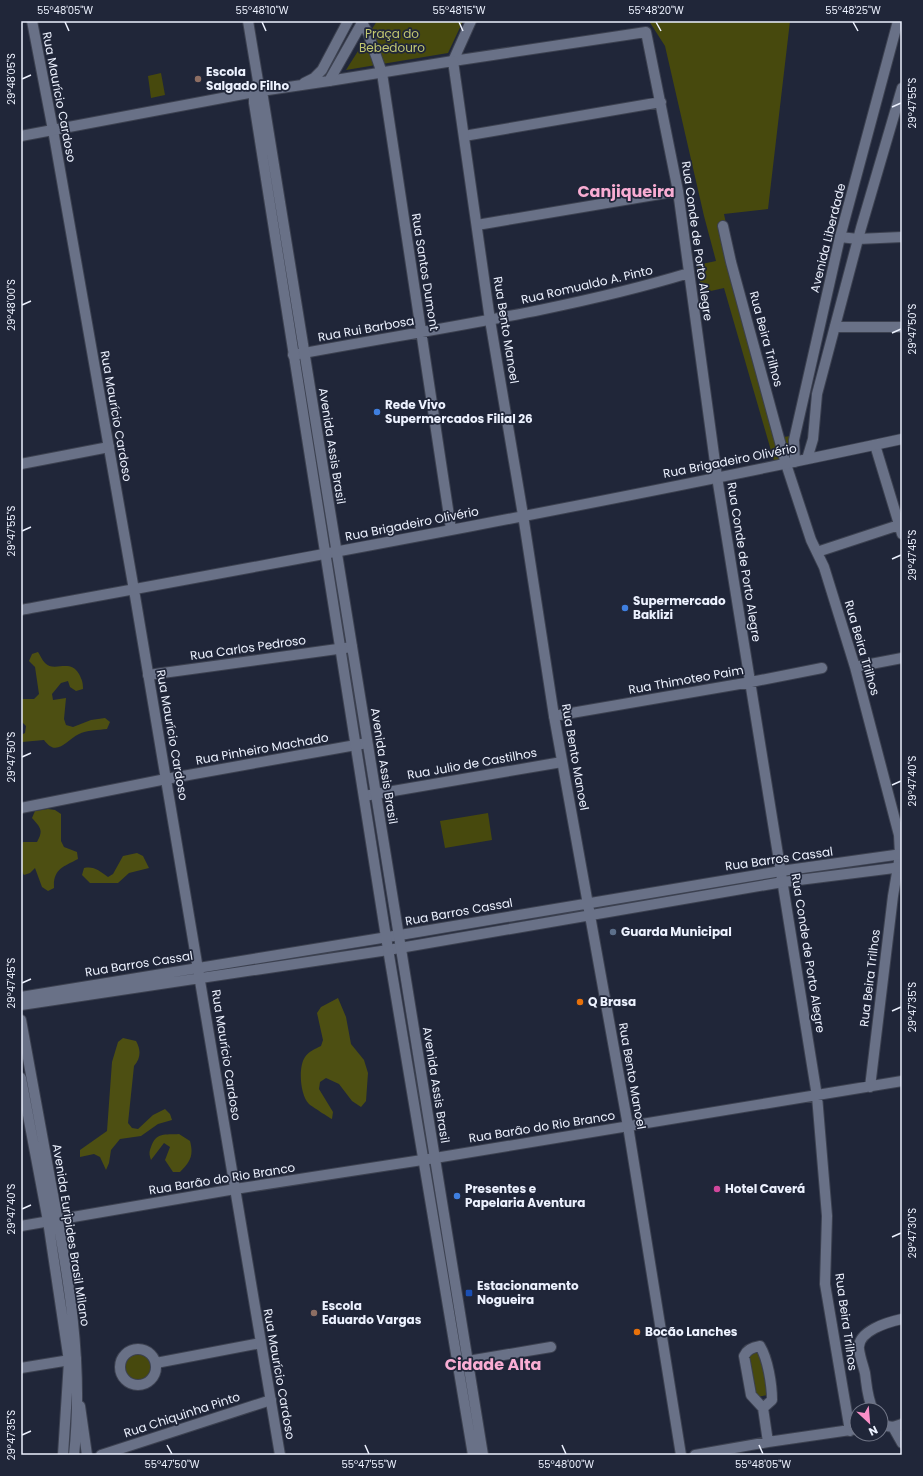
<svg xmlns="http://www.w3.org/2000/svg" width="923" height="1476" font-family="Poppins,sans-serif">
  <rect width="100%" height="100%" fill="#202639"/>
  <path fill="#47490d" d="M377 21H463L448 53 346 70Z
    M649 21H790L768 209 724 214 731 247 783 437 791 436V457L774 461 724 288 702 293 697 265 716 261 704 216 665 46Z
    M161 73 165 95 151 98 148 76Z
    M488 813 492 840 445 848 440 821Z
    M760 1351 768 1395 756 1397 748 1353Z
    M125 1367a13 13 0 1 1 26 0a13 13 0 1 1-26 0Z"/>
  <path fill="#4d4f12" d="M38 652C40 655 42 660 45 663 54 673 70 658 79 674 82 680 83 682 83 689L76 691 70 687 68 681 61 683 52 694 53 700 66 698 64 719 66 725 73 727 91 720 105 718 110 722 107 729C99 730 86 730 79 734 66 740 57 758 44 740L22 742 21 735 25 733 26 726 21 721V699H34L39 694 35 667 29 661 32 654Z
    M48 809 55 810 61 814V841L64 847 77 852 78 859C63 867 53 869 54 888L48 891 42 887 35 868 30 873 24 875C19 868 19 849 23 842H37C44 830 40 827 32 818L35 811Z
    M137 853 143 856 149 868 129 873 118 883H90L82 875 84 868C95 866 99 871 108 877L113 874 123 856Z
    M338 998 346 1017 351 1044 364 1060 368 1073 366 1101 361 1107 352 1101 339 1084 326 1078 320 1082 319 1089 333 1112 332 1119C330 1118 311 1106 309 1104 300 1095 298 1067 305 1057 309 1051 315 1049 321 1046L323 1040 317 1013 321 1007Z
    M123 1038 136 1041C141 1050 141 1058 134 1066L128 1123 132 1128 138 1129 153 1115 165 1109 170 1114 172 1120 158 1124 141 1136 120 1139 111 1150 109 1163 106 1170 100 1157 94 1154 80 1157V1150L107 1131 112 1062 118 1042Z
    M179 1134 190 1141C194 1156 190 1162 180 1172H173L165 1160 170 1147 164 1143 151 1160C149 1154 149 1152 151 1147 156 1132 165 1135 179 1134Z"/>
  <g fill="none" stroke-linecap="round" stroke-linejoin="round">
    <g stroke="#3c4150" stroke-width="12">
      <path id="minor" d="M32 21 53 130
        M453 61 646 32 678 191 717 477 817 1096 827 1216 825 1284 850 1431
        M453 61 471 21
        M382 73 451 529
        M464 136 661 102
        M477 225 678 191
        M723 226 731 262 786 464 811 540 824 567 855 667 899 835 900 855 893 896 870 1087
        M840 237 858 239 902 237
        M835 327H902
        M293 355C425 330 560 312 689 273
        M875 445 902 534
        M21 464 109 447
        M817 552 902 524
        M855 667 902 658
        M148 675 352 647
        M554 716 751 682 822 668
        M364 796 562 762
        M21 808 166 779 367 743
        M21 1226 235 1189 435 1158 902 1081
        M120 1367a18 18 0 1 1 36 0a18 18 0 1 1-36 0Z
        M468 1361 551 1347
        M156 1363 261 1343
        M21 1368 76 1359
        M80 1406 87 1455
        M763 1408 772 1400C772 1385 768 1359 760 1346 753 1347 747 1349 744 1356L751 1395 763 1408 768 1442
        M873 1410C867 1397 867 1387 865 1373 863 1365 860 1357 859 1349 857 1331 888 1322 902 1319
        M881 1425 893 1427 902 1424
        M893 1427 902 1443
        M101 1455 271 1400
        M695 1455 768 1442 857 1429"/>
    </g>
    <g stroke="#3c4150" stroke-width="12">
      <path id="tertiary" d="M361 21 368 33 382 73
        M329 81 453 61 490 320 523 515 554 716 628 1126 681 1455
        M53 130 134 590 280 1455
        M807 459 813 439 817 394 861 228 902 88
        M795 462 794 440 840 237 898 21
        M21 610C315 556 610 502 902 439
        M21 997 400 935 781 871 902 854
        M21 1005 388 950 783 882 902 867"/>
    </g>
    <g stroke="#3c4150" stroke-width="12">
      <path id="secondary" d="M248 21 258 81 262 91 483 1455
        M258 81 254 92V103L386 937 473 1455
        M304 83 314 78 322 70 348 21
        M21 136 254 92 329 81 363 21
        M21 1020C31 1075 41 1130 51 1184 68 1273 84 1364 74 1455
        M21 1078 48 1221 69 1361 63 1455"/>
    </g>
    <use href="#minor" stroke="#697187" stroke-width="10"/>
    <use href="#tertiary" stroke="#697187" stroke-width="10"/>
    <use href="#secondary" stroke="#697187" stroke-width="10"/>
  </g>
  <path fill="none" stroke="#ecf1fe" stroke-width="1.5" d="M65 22 69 31M262 22 266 31M459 22 463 31M656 22 661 31M853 22 858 31M22 79 31 75M892 107 901 103M22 305 31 301M892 333 901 329M22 531 31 527M892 559 901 555M22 757 31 753M892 785 901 781M22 983 31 979M892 1011 901 1007M22 1209 31 1205M892 1237 901 1233M22 1435 31 1431M167 1445 172 1454M365 1445 369 1454M562 1445 566 1454M759 1445 763 1454"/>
  <g fill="#8d6e63" stroke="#202639" stroke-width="1.5">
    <circle cx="198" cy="79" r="4"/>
    <circle cx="314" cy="1313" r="4"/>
  </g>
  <g fill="#3f7fe0" stroke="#202639" stroke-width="1.5">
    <circle cx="377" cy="412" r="4"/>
    <circle cx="625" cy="608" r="4"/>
    <circle cx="457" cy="1196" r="4"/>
  </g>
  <circle fill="#5c6f8a" stroke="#202639" stroke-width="1.5" cx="613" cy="932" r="4"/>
  <g fill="#e8710a" stroke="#202639" stroke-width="1.5">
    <circle cx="580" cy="1002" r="4"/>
    <circle cx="637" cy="1332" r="4"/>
  </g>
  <circle fill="#d1479c" stroke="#202639" stroke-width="1.5" cx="717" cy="1189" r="4"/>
  <rect fill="#1a4fb4" stroke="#202639" stroke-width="1.5" x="465" y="1289" width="8" height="8" rx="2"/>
  <g text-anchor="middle" stroke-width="3.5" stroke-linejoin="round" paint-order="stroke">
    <g font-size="12" fill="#c2c770" stroke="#202639">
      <text x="392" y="38">Praça do<tspan x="392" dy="14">Bebedouro</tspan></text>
    </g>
    <g font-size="12" font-weight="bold" fill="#ecf1fe" stroke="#202639" text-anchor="start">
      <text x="206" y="76">Escola<tspan x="206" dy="14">Salgado Filho</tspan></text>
      <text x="385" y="409">Rede Vivo<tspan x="385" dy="14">Supermercados Filial 26</tspan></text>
      <text x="633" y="605">Supermercado<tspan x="633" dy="14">Baklizi</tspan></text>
      <text x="621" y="936">Guarda Municipal</text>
      <text x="588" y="1006">Q Brasa</text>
      <text x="465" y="1193">Presentes e<tspan x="465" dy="14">Papelaria Aventura</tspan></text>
      <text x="725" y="1193">Hotel Caverá</text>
      <text x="477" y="1290">Estacionamento<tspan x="477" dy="14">Nogueira</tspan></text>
      <text x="322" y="1310">Escola<tspan x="322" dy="14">Eduardo Vargas</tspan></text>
      <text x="645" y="1336">Bocão Lanches</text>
    </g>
    <g font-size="12" fill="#ecf1fe" stroke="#202639">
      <text transform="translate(59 97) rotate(79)" y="4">Rua Maurício Cardoso</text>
      <text transform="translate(828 238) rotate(-76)" y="4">Avenida Liberdade</text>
      <text transform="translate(697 241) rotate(82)" y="4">Rua Conde de Porto Alegre</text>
      <text transform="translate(425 272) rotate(81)" y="4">Rua Santos Dumont</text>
      <text transform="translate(587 285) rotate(-13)" y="4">Rua Romualdo A. Pinto</text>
      <text transform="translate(366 329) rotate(-10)" y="4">Rua Rui Barbosa</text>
      <text transform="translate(506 330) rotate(81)" y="4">Rua Bento Manoel</text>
      <text transform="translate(766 339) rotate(75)" y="4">Rua Beira Trilhos</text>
      <text transform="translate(116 416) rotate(80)" y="4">Rua Maurício Cardoso</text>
      <text transform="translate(332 446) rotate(81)" y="4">Avenida Assis Brasil</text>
      <text transform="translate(730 461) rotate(-11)" y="4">Rua Brigadeiro Olivério</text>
      <text transform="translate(412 524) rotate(-11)" y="4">Rua Brigadeiro Olivério</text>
      <text transform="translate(744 562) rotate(81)" y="4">Rua Conde de Porto Alegre</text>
      <text transform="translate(248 648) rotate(-8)" y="4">Rua Carlos Pedroso</text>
      <text transform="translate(862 648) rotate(74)" y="4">Rua Beira Trilhos</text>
      <text transform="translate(686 680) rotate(-10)" y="4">Rua Thimoteo Paim</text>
      <text transform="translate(172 735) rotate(80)" y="4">Rua Maurício Cardoso</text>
      <text transform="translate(262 749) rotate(-10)" y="4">Rua Pinheiro Machado</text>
      <text transform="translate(575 757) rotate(80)" y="4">Rua Bento Manoel</text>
      <text transform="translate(472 764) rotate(-10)" y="4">Rua Julio de Castilhos</text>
      <text transform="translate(384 766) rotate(81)" y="4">Avenida Assis Brasil</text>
      <text transform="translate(779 859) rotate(-8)" y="4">Rua Barros Cassal</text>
      <text transform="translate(459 912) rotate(-10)" y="4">Rua Barros Cassal</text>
      <text transform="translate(808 953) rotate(81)" y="4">Rua Conde de Porto Alegre</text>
      <text transform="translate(139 964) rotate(-9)" y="4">Rua Barros Cassal</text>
      <text transform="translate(870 978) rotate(-83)" y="4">Rua Beira Trilhos</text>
      <text transform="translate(226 1055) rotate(81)" y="4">Rua Maurício Cardoso</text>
      <text transform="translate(632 1076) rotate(80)" y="4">Rua Bento Manoel</text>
      <text transform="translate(436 1085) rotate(81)" y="4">Avenida Assis Brasil</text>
      <text transform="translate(542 1127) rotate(-9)" y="4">Rua Barão do Rio Branco</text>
      <text transform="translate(222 1179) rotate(-9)" y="4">Rua Barão do Rio Branco</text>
      <text transform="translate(71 1235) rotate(81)" y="4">Avenida Euripides Brasil Milano</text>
      <text transform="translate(846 1322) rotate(82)" y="4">Rua Beira Trilhos</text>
      <text transform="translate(279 1374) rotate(80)" y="4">Rua Maurício Cardoso</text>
      <text transform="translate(182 1415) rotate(-18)" y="4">Rua Chiquinha Pinto</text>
    </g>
    <g font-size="16" font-weight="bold" fill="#f9add3" stroke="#202639">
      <text x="626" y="197">Canjiqueira</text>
      <text x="493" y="1370">Cidade Alta</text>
    </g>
  </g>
  <rect width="923" height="1476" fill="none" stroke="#202639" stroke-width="44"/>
  <g transform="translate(869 1422) rotate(154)"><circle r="19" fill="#202639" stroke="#727788"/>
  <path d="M0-3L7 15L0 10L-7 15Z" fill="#fa8fc7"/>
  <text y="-6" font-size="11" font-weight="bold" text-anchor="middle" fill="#ecf1fe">N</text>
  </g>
  <rect x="22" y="22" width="879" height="1432" fill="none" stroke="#ecf1fe" stroke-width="1.5"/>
  <g font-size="10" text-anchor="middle" fill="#ecf1fe">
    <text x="65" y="14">55°48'05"W</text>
    <text x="262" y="14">55°48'10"W</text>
    <text x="459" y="14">55°48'15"W</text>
    <text x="656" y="14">55°48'20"W</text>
    <text x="853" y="14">55°48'25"W</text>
    <text transform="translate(11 79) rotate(-90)" y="4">29°48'05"S</text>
    <text transform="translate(912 103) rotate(-90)" y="4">29°47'55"S</text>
    <text transform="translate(11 305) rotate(-90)" y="4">29°48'00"S</text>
    <text transform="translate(912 329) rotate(-90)" y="4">29°47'50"S</text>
    <text transform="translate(11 531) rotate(-90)" y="4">29°47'55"S</text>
    <text transform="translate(912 555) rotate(-90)" y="4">29°47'45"S</text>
    <text transform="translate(11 757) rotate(-90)" y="4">29°47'50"S</text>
    <text transform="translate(912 781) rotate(-90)" y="4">29°47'40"S</text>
    <text transform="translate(11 983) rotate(-90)" y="4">29°47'45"S</text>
    <text transform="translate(912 1007) rotate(-90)" y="4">29°47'35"S</text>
    <text transform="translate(11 1209) rotate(-90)" y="4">29°47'40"S</text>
    <text transform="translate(912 1233) rotate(-90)" y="4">29°47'30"S</text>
    <text transform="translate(11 1435) rotate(-90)" y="4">29°47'35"S</text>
    <text x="172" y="1468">55°47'50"W</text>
    <text x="369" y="1468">55°47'55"W</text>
    <text x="566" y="1468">55°48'00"W</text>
    <text x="763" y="1468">55°48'05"W</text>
  </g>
</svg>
